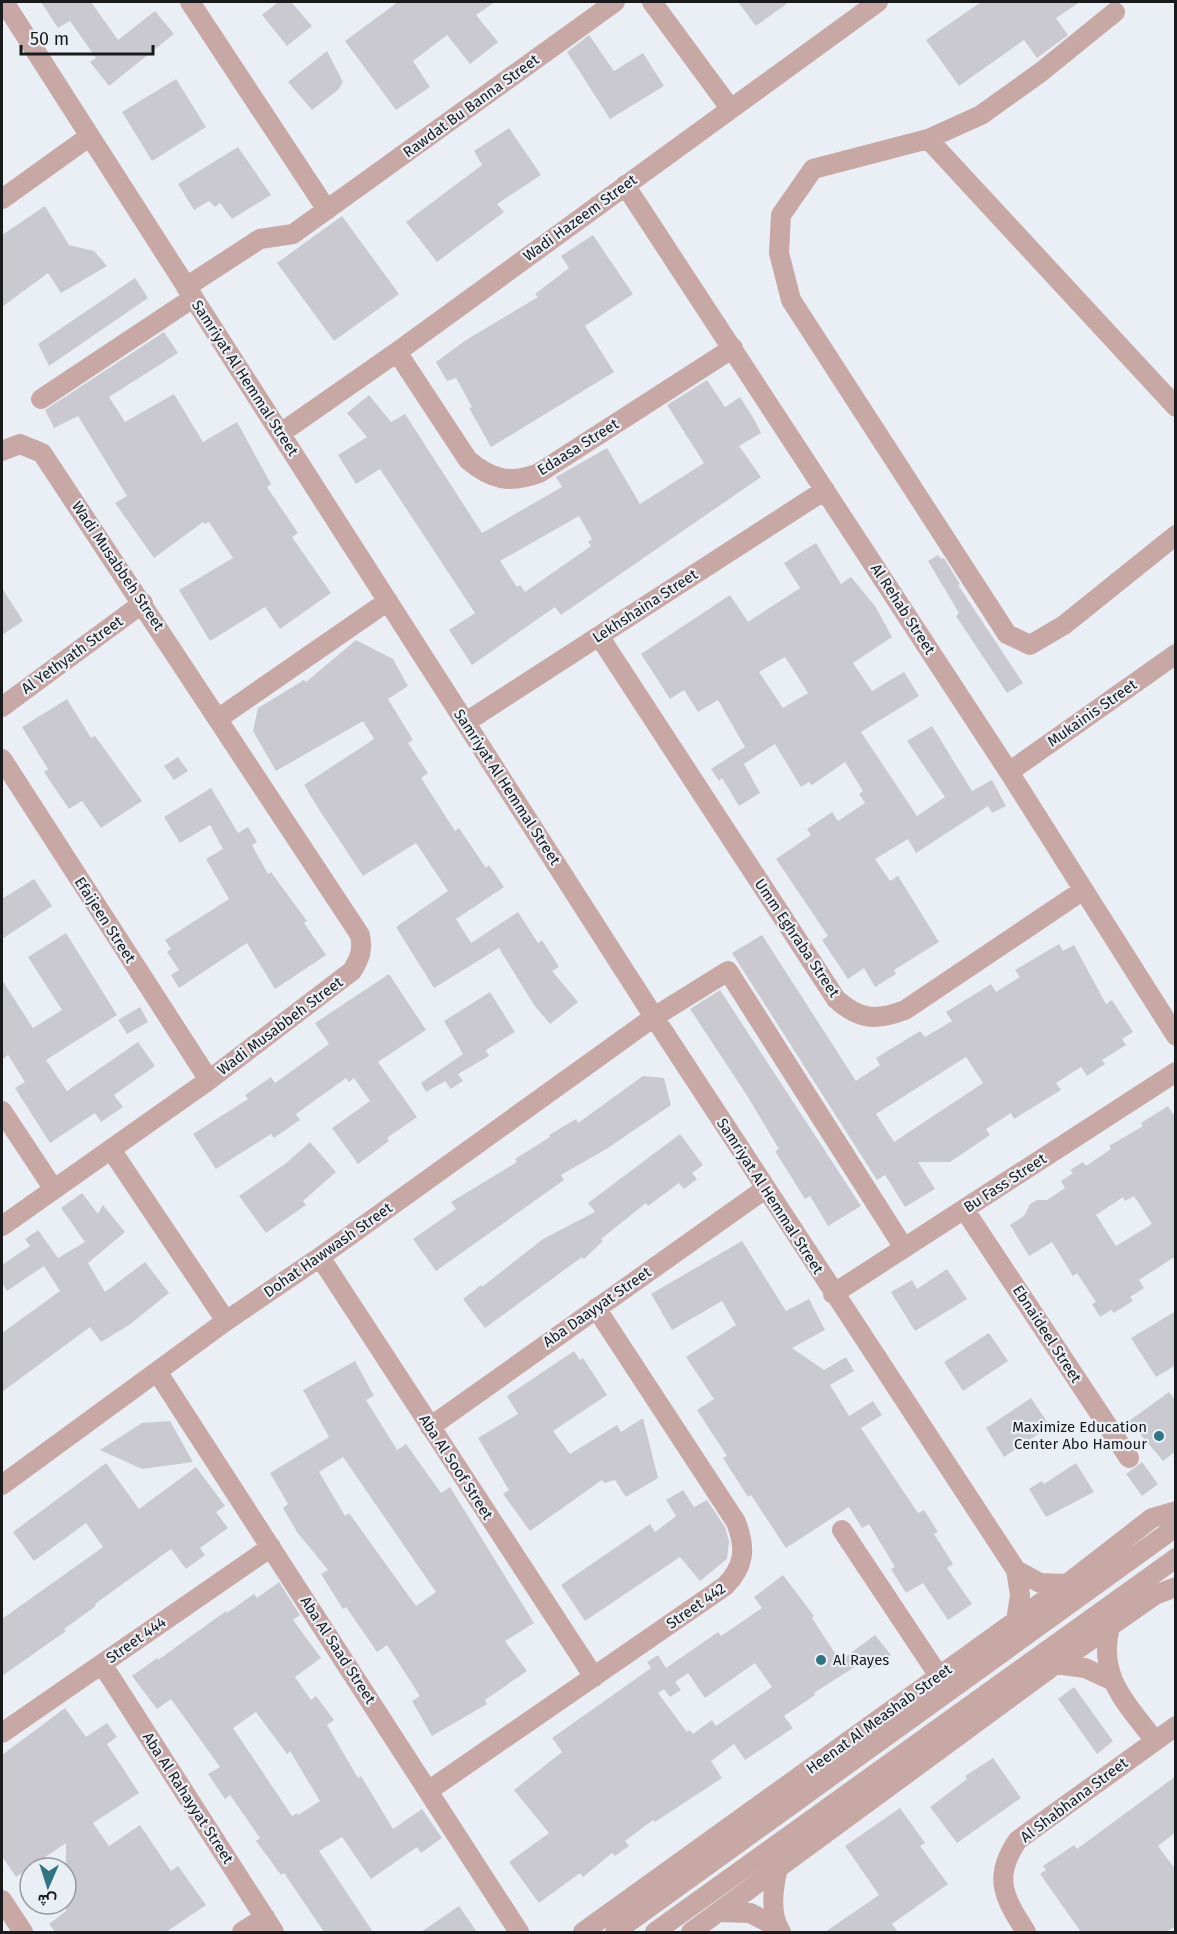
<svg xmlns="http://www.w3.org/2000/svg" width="1177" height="1934" font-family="'Fira Sans',Vazirmatn,sans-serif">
  <rect width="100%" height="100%" fill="#eaeff6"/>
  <path fill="#cbc9d0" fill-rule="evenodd" d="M41 2H91L118 40 155 11 174 34 109 86 90 62 96 58 70 21 58 28Z
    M278 2H291L312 26 287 46 262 15Z
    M398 2H495L476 15 498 42 470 64 447 35 413 61 430 87 396 110 345 41Z
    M738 2H789L756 26Z
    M981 2H1080L1056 18 1068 35 1037 58 1024 40 959 86 926 40Z
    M589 35 614 71 643 53 664 86 610 119 567 52Z
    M327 51 343 82 338 90 312 110 288 82Z
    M176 79 206 127 152 161 122 112Z
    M509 128 541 175 497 204 504 212 437 262 406 222 482 165 474 151Z
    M238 147 271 195 232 219 220 203 215 207 209 201 194 210 178 184Z
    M45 206 69 245 94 251 107 266 61 293 48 273 2 307V235Z
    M342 216 399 294 334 341 277 263Z
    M593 235 633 294 585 326 614 372 491 447 469 408 472 407 456 378 447 381 436 362 466 340 538 297 535 294 569 268 561 256Z
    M135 278 148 298 49 366 38 344Z
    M164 332 178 353 109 397 125 422 174 394 203 442 237 422 271 484 267 487 298 533 292 537 331 593 280 629 265 607 210 641 179 590 233 558 209 522 205 524 203 522 154 558 115 503 127 496 78 416 54 428 45 410Z
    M707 380 725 407 740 397 755 421 761 433 739 446 761 477 561 615 555 607 472 665 449 630 475 613 380 469 356 484 338 455 367 437 347 413 369 395 391 422 405 414 482 533 562 487 556 477 607 448 640 504 704 463 667 405ZM579 516 592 539 588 542 591 546 525 592 520 585 517 587 500 561Z
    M816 543 841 584 851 577 875 606 892 637 853 663 872 691 904 672 919 696 861 732 917 816 945 797 907 741 932 726 972 791 992 780 1006 806 992 813 988 806 916 853 908 839 875 859 890 881 898 876 939 942 894 970 896 974 875 987 864 968 848 979 822 940 828 936 776 859 811 835 807 829 832 812 838 821 865 803 859 794 863 791 845 762 812 785 809 782 801 787 775 744 744 764 760 793 739 806 722 778 719 781 711 769 745 747 718 700 698 712 684 690 670 699 641 654 730 595 748 622 800 588 784 563ZM785 657 808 693 783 708 759 672Z
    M938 555 941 559 944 558 960 584 958 585 1023 683 1007 693 956 616 959 613 928 561Z
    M2 588 23 621 2 635Z
    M356 640 393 659 408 686 388 699 413 740 408 743 428 773 421 778 455 831 459 828 486 868 489 865 504 887 456 919 471 943 518 912 538 943 542 940 559 967 552 971 578 1002 550 1024 534 1005 499 948 434 988 396 927 448 891 416 843 363 876 320 811 304 785 374 739 363 721 276 771 253 731 258 708 304 680 306 682Z
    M67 699 91 738 95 736 142 801 101 828 82 801 69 809 44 772 48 769 22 727Z
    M178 757 188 771 174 780 164 766Z
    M211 788 238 833 248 827 257 842 252 845 268 874 271 872 307 921 304 923 326 955 275 989 247 943 179 988 171 975 179 970 167 952 171 949 165 940 229 899 206 859 223 849 210 825 180 843 164 817Z
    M34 879 52 906 2 939V899Z
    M66 933 117 1015 46 1060 67 1091 138 1042 155 1066 114 1095 123 1107 101 1122 95 1113 50 1143 15 1088 25 1082 8 1055 2 1060V980L33 1028 62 1010 28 957Z
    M762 935 856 1081 880 1065 876 1058 920 1031 925 1037 952 1021 946 1012 991 984 996 992 1020 977 1015 970 1059 944 1063 951 1074 945 1106 1004 1112 1000 1133 1032 1122 1039 1126 1045 1102 1060 1105 1064 1087 1076 1081 1067 1056 1083 1061 1090 1014 1119 1011 1113 986 1129 990 1135 950 1162H918L935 1189 905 1207 885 1175 877 1180 732 953ZM966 1057 983 1083 894 1142 876 1114Z
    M389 974 426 1030 378 1062 417 1117 387 1138 389 1141 358 1164 332 1128 370 1101 354 1078 349 1082 346 1078 296 1114 300 1120 274 1138 271 1134 216 1169 193 1134 248 1099 245 1095 271 1077 275 1083 329 1044 315 1023Z
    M720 990 861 1206 828 1226 810 1196 805 1199 775 1151 779 1149 746 1094 690 1009Z
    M490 992 515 1032 486 1050 489 1056 458 1074 463 1081 451 1089 445 1081 426 1092 421 1083 463 1054 444 1021Z
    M140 1007 148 1022 127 1034 118 1020Z
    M643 1076 664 1078 671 1105 608 1148 561 1175 564 1180 436 1271 413 1239 456 1209 451 1202 517 1162 515 1159 550 1137 549 1135 576 1119 578 1123Z
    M1168 1106 1176 1118V1256L1139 1280 1144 1288 1130 1297 1133 1301 1114 1313 1111 1310 1100 1317 1092 1304 1096 1302 1077 1273 1073 1276 1052 1242 1029 1256 1010 1225 1024 1216 1030 1204 1037 1200H1047L1065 1188 1061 1181 1073 1173 1070 1170 1083 1162 1086 1166 1111 1149 1109 1146 1143 1126 1141 1123ZM1134 1196 1152 1224 1116 1246 1096 1215 1123 1197 1125 1201Z
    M680 1134 703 1165 692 1173 697 1179 684 1189 679 1183 648 1206 646 1203 601 1239 603 1241 584 1259 582 1257 485 1328 463 1299 481 1285 482 1287 543 1239 595 1212 588 1203Z
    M310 1142 336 1172 303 1201 306 1205 266 1233 239 1196 285 1164Z
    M82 1193 98 1214 103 1205 125 1232 88 1263 105 1292 145 1262 169 1293 129 1325 101 1342 90 1327 2 1392V1333L60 1291 44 1266 7 1291 2 1282V1265L30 1246 25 1239 38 1230 58 1258 85 1242 61 1208Z
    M742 1241 786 1311 809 1299 825 1330 792 1348 824 1370 846 1357 854 1371 830 1385 849 1416 873 1401 882 1415 861 1428 918 1513 924 1510 938 1532 934 1534 953 1564 947 1568 972 1604 948 1620 923 1583 906 1593 891 1569 895 1567 869 1524 862 1528 849 1507 786 1548 751 1495 748 1497 723 1458 727 1456 697 1410 714 1399 686 1357 736 1325 722 1301 672 1330 651 1294Z
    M947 1269 967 1299 915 1331 891 1292 912 1280 917 1289Z
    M1176 1311V1365L1156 1377 1131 1338Z
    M989 1333 1008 1361 963 1391 944 1362Z
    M574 1351 580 1360 583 1358 607 1395 553 1431 570 1454 617 1425 621 1432 643 1418 658 1478 626 1497 615 1480 604 1483 602 1480 530 1531 503 1494 509 1490 478 1438 518 1414 507 1396Z
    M355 1361 374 1396 366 1400 397 1450 406 1444 441 1493 450 1487 534 1623 505 1641 527 1671 485 1700 487 1704 432 1736 412 1701 420 1696 387 1645 377 1652 346 1607 343 1609 321 1574 328 1570 297 1532 283 1508 288 1504 270 1473 329 1437 303 1390ZM343 1457 436 1592 416 1606 349 1513 345 1516 319 1472Z
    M1169 1392 1176 1401V1451L1163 1461 1129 1421Z
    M1031 1398 1050 1426 1004 1457 986 1428Z
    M170 1421 193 1462 142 1469 100 1450 142 1423Z
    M1142 1462 1158 1484 1142 1496 1126 1474Z
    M106 1463 139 1509 196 1467 225 1506 216 1512 228 1528 200 1548 205 1555 186 1569 171 1549 95 1604 96 1606 64 1629 66 1631 2 1676V1619L103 1547 86 1523 34 1561 13 1532Z
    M1076 1463 1094 1492 1046 1517 1029 1489 1042 1481 1044 1484Z
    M683 1490 694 1507 707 1500 725 1527 729 1541 727 1559 700 1581 680 1557 585 1621 561 1585 650 1524 655 1532 676 1516 666 1500Z
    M783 1575 814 1616 812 1618 840 1661 875 1635 891 1655 874 1668 867 1659 814 1693 815 1695 784 1716 793 1728 745 1760 734 1744 711 1761 722 1778 655 1822 653 1820 625 1841 629 1846 615 1856 612 1853 583 1877 580 1873 539 1903 509 1862 549 1833 514 1790 562 1752 552 1738 651 1668 647 1662 658 1655 666 1668 718 1632 721 1636 762 1608 754 1597ZM755 1663 772 1687 716 1726 712 1720 693 1734 690 1730 687 1732 658 1693 664 1689 670 1697 681 1690 675 1682 688 1673 705 1698Z
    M279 1582 300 1615 293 1620 321 1658 295 1677 311 1700 316 1696 334 1720 327 1725 358 1778 361 1776 393 1829 422 1809 442 1838 421 1853 417 1847 371 1879 342 1837 319 1851 373 1932H324L284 1873 281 1875 256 1841 260 1838 230 1795 225 1799 208 1774 220 1767 171 1699 157 1709 132 1676 157 1658 158 1660 226 1611 227 1613 254 1594 257 1598ZM256 1712 287 1754 290 1751 320 1801 298 1815 297 1813 292 1816 233 1728Z
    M1074 1687 1113 1741 1097 1754 1058 1699Z
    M65 1708 86 1737 107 1723 117 1737 107 1744 139 1793 93 1823 109 1846 140 1825 171 1871 178 1866 206 1905 166 1932H55L49 1924 66 1911V1843L16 1877 2 1856V1755Z
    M993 1758 1021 1798 957 1843 930 1807 967 1779 965 1776Z
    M1176 1776V1832L1158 1846 1176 1870V1926L1166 1932H1081L1040 1874 1046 1870 1043 1866 1074 1845 1077 1849Z
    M900 1808 925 1843 920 1846 948 1884 892 1924 898 1932H825L879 1895 845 1846Z
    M459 1906 477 1932H421Z"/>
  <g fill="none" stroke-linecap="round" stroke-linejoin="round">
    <path stroke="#c7a8a5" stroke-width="20" d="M4 2 654 1017 1016 1570 1020 1595 1016 1621
      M190 2 327 210
      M652 2 730 108
      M1115 12 1041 72 981 115 928 139 1176 407
      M928 139 813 169 781 215 779 253 791 300 1007 634 1030 645 1064 625 1176 535
      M625 185 1009 772 1176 1036
      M2 199 90 136
      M186 287 260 239 293 234 615 2
      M397 352 468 460C492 480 510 484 539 473L733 348
      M41 399 193 298
      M281 433 397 352 878 2
      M2 451 20 444 42 453 360 935C363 950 360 958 352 971L209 1080 2 1226
      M599 636 836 999C859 1020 876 1021 905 1010L1082 891
      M2 707 143 603
      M219 718 388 601
      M466 722 825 490
      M2 759 209 1080
      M1009 772 1176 654
      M2 1111 53 1188
      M112 1151 226 1321
      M964 1209 1129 1458
      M320 1257 594 1677
      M833 1294 1176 1072
      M158 1373 519 1932
      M430 1427 765 1189
      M2 1485 226 1321 320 1257 654 1017 728 971 904 1248
      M842 1530 939 1676
      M1016 1570 1040 1583 1067 1584
      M1110 1627C1097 1677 1127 1703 1154 1740
      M102 1664 274 1932
      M1056 1664 1085 1668 1111 1680
      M2 1733 271 1547
      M428 1791 725 1586C745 1566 746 1548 736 1522L596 1308
      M778 1868C773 1888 769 1914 781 1932
      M2 1900 23 1932
      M720 1912 750 1913 777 1927
      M242 1932 265 1917
      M583 1932 1067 1584 1152 1518 1176 1511
      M615 1932 1176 1527
      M655 1932 1176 1558
      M691 1932 1056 1664 1155 1595 1176 1587
      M1026 1932C1004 1898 992 1877 1018 1840L1176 1726"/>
  </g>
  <g fill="#2f7682" stroke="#eaeff6" stroke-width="2">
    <circle cx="1159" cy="1436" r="6"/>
    <circle cx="821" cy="1660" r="6"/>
  </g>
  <g text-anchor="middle" stroke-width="4.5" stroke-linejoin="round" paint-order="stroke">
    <g font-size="15" fill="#181a1c" stroke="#eaeff6">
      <text transform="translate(471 106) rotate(-36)" y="5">Rawdat Bu Banna Street</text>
      <text transform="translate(580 218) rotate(-36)" y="5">Wadi Hazeem Street</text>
      <text transform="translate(245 378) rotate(57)" y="5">Samriyat Al Hemmal Street</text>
      <text transform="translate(578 447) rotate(-32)" y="5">Edaasa Street</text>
      <text transform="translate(118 566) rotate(56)" y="5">Wadi Musabbeh Street</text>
      <text transform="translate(645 606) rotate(-33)" y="5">Lekhshaina Street</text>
      <text transform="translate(903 609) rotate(57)" y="5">Al Rehab Street</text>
      <text transform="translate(72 655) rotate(-36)" y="5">Al Yethyath Street</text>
      <text transform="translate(1092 713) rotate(-35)" y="5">Mukainis Street</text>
      <text transform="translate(507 787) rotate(57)" y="5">Samriyat Al Hemmal Street</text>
      <text transform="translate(105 920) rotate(57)" y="5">Efaijeen Street</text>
      <text transform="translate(797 938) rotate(56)" y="5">Umm Eghraba Street</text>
      <text transform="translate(280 1026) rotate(-37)" y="5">Wadi Musabbeh Street</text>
      <text transform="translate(1005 1183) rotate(-33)" y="5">Bu Fass Street</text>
      <text transform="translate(770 1196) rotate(57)" y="5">Samriyat Al Hemmal Street</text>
      <text transform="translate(328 1250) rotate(-35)" y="5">Dohat Hawwash Street</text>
      <text transform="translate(597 1307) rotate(-35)" y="5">Aba Daayyat Street</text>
      <text transform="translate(1047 1334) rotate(57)" y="5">Ebnaideel Street</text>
      <text transform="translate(456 1467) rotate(57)" y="5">Aba Al Soof Street</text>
      <text transform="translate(696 1606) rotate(-35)" y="5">Street 442</text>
      <text transform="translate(136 1640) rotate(-35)" y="5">Street 444</text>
      <text transform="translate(338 1650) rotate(57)" y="5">Aba Al Saad Street</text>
      <text transform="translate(879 1719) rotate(-36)" y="5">Heenat Al Meashab Street</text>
      <text transform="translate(188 1798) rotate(57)" y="5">Aba Al Rahayyat Street</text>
      <text transform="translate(1074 1800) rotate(-37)" y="5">Al Shabhana Street</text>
    </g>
    <g font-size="15" fill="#181a1c" stroke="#eaeff6" text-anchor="end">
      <text x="1147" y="1432">Maximize Education<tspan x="1147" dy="17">Center Abo Hamour</tspan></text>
      <text x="833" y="1665" text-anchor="start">Al Rayes</text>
    </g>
  </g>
  <rect width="1177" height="1934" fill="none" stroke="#181a1c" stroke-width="6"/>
  <g transform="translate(48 1886) rotate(183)"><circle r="28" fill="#eaeff6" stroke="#969a9f" stroke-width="1.5"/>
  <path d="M0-4.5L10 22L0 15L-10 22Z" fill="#2f7682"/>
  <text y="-9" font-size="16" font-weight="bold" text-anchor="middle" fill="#181a1c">ش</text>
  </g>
  <path d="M21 45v9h132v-9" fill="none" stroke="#181a1c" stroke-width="3"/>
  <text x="30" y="45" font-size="18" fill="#181a1c" stroke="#eaeff6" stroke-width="4.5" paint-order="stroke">50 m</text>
</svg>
